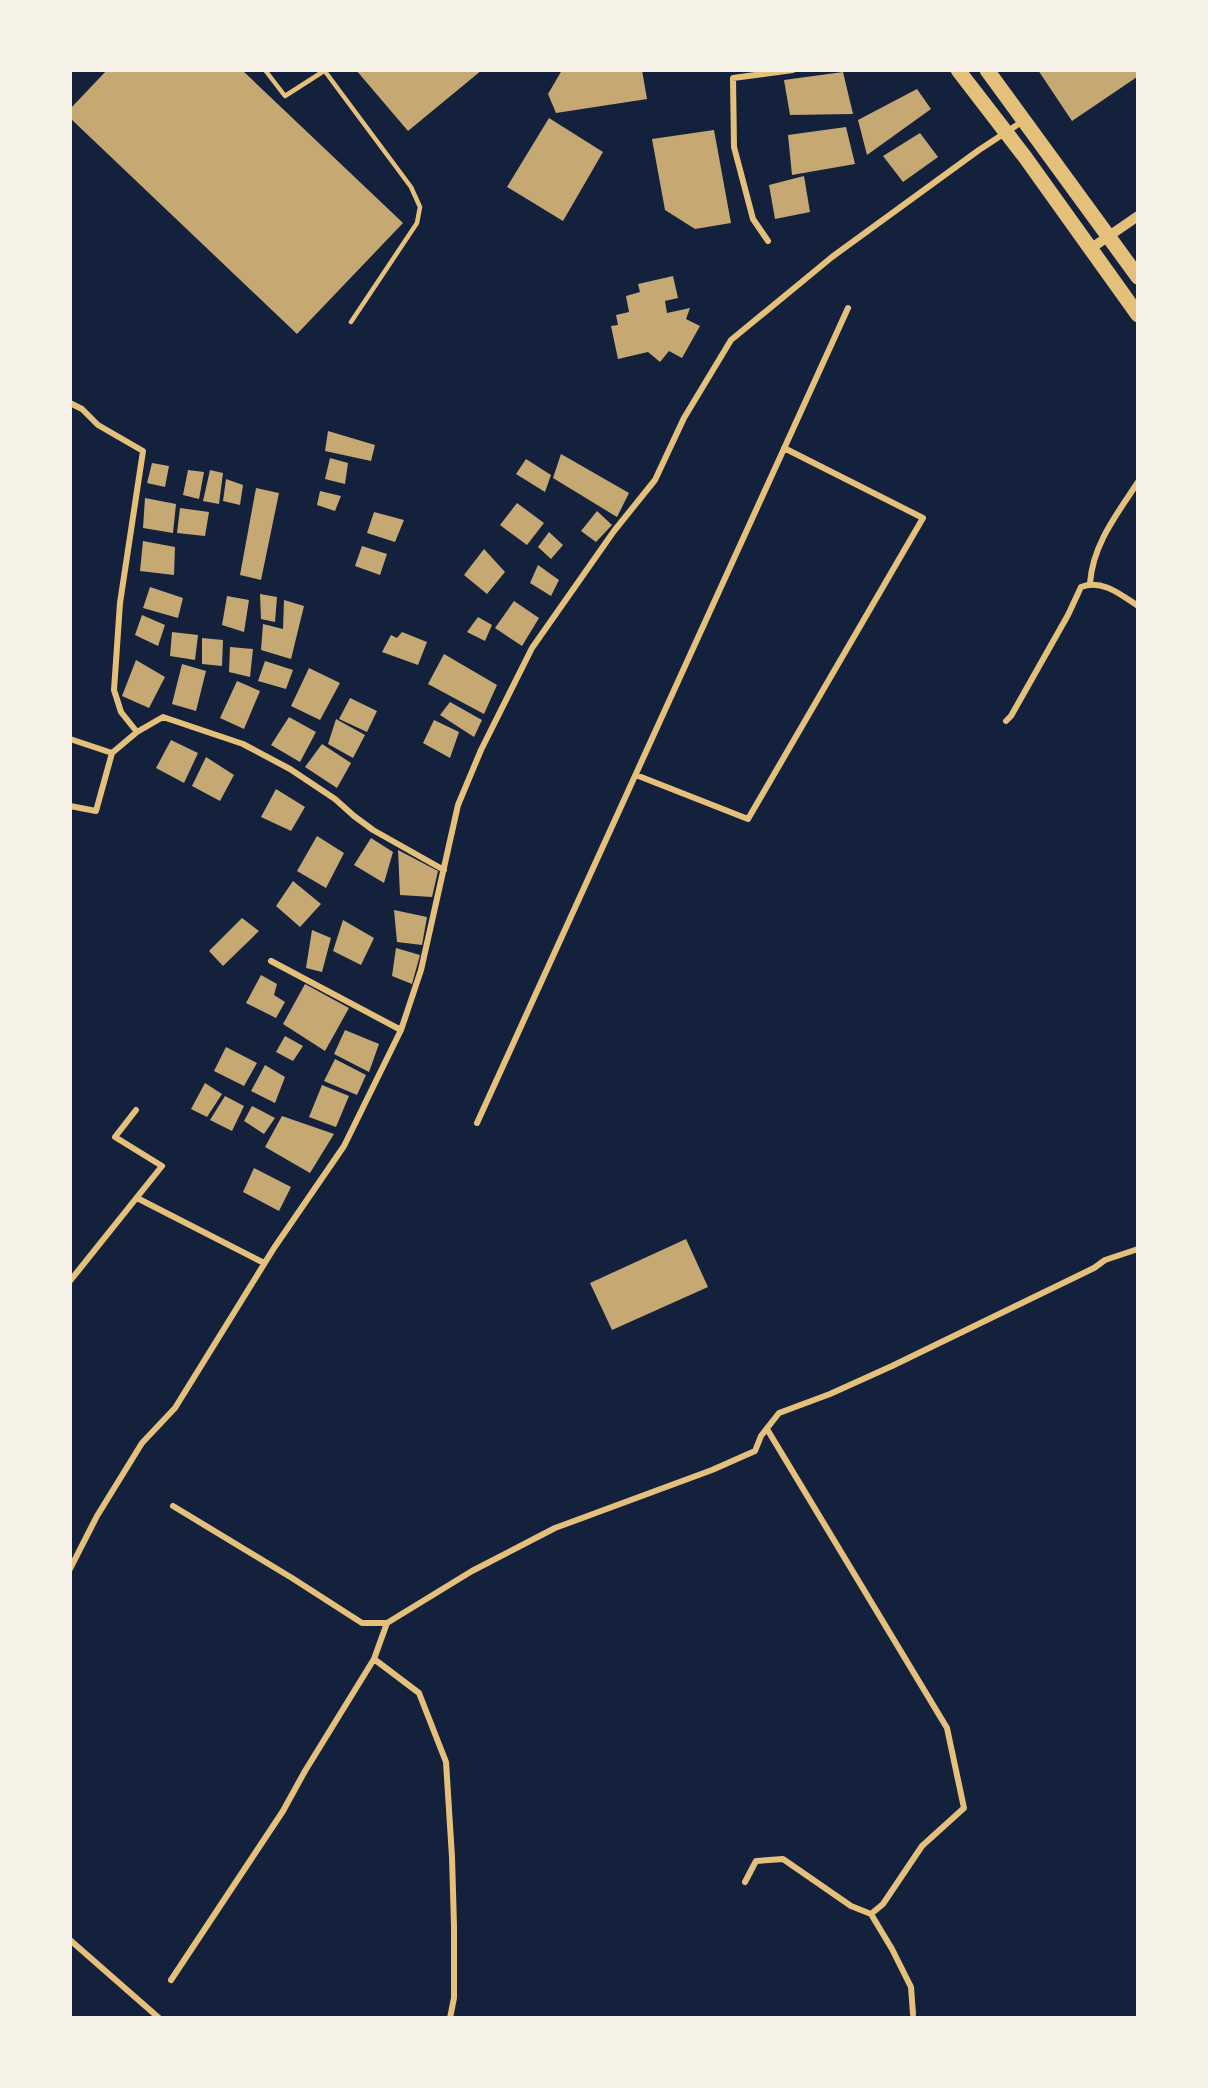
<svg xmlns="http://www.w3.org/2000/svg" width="1208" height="2088" font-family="'Sofia Sans Condensed',sans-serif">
  <rect width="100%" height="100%" fill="#14213d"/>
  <path fill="#c6a872" d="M107 70H242L403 223 297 334 70 118V109Z
    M356 70H482L408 131Z
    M562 70H642L647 99 556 113 548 94Z
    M1038 70H1137V77L1072 121Z
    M843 72 853 114 790 115 784 80Z
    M917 89 931 109 867 155 858 120Z
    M549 118 603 152 563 221 507 187Z
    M846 127 855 164 792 175 788 135Z
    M714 130 731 223 695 229 665 210 652 139Z
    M920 133 938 157 903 182 883 156Z
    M804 176 810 212 775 219 769 185Z
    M673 276 678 298 665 301 667 313 690 308 686 319 700 326 682 358 669 351 660 362 648 352 618 359 611 326 618 325 616 315 629 312 626 296 640 292 638 284Z
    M328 431 375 445 371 461 325 451Z
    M561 454 629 493 617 517 553 478Z
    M330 458 348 463 345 484 325 479Z
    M526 459 551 475 545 492 516 474Z
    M152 463 169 466 165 487 147 483Z
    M188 470 204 472 199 499 183 495Z
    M210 470 223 473 219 504 203 501Z
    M226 479 243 485 240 505 223 501Z
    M256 488 279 493 261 580 240 575Z
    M320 491 341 496 335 511 317 505Z
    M145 498 176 504 173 533 143 528Z
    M517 503 544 523 527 545 500 525Z
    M180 508 209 512 205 536 177 533Z
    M597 511 612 525 596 542 581 531Z
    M374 512 404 520 395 542 367 533Z
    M549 532 563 545 551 559 538 547Z
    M143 541 175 547 174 575 140 571Z
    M362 546 387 554 380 575 355 566Z
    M484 549 505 572 487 594 464 575Z
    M538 565 559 580 551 596 530 583Z
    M150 587 183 598 178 618 143 608Z
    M260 594 277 597 275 622 261 619Z
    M227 596 249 600 244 632 222 625Z
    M284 600 304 606 291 659 261 650 263 624 283 629Z
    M514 601 539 618 522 646 495 628Z
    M142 615 165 625 158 646 135 635Z
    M478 617 492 625 485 641 467 632Z
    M172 632 198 635 195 660 170 656Z
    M402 632 427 642 418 665 382 652 391 635 397 638Z
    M202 638 223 640 222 666 202 664Z
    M230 647 253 649 250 677 229 672Z
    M444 654 497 685 484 714 428 684Z
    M136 660 165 677 149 708 122 696Z
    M265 661 293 670 286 689 258 681Z
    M182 664 206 671 196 711 172 704Z
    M309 668 340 683 320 720 291 706Z
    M237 681 260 691 244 729 220 718Z
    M350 698 377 711 367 732 339 719Z
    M450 702 482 720 474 737 440 715Z
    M289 717 316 732 300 762 271 745Z
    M336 719 365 735 353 758 328 744Z
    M434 720 459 732 450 758 423 743Z
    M171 740 198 753 184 783 156 768Z
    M322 744 351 763 337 788 305 767Z
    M206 757 234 775 220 801 192 786Z
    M276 789 305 807 291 831 261 817Z
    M317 836 344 853 326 888 297 871Z
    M371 838 393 852 384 883 354 865Z
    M398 850 438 871 432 897 400 895Z
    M293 881 321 904 300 927 276 906Z
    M394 910 427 917 422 945 397 942Z
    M242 918 259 931 223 966 209 951Z
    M343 920 374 938 361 965 333 951Z
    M312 930 331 938 322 972 306 968Z
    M396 948 420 955 412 984 392 976Z
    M261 975 277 984 274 995 285 1002 276 1018 246 1003Z
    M305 984 349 1008 325 1051 283 1024Z
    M345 1030 379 1044 369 1072 334 1054Z
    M285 1036 303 1046 293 1061 276 1052Z
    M226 1047 257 1063 244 1086 214 1071Z
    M335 1059 366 1075 357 1095 324 1081Z
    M265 1065 285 1077 275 1103 251 1091Z
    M205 1083 222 1094 207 1117 191 1109Z
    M322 1085 349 1096 336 1127 309 1117Z
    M225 1096 244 1106 232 1131 210 1120Z
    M252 1106 275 1118 264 1134 244 1121Z
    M282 1116 334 1134 310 1173 265 1147Z
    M254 1168 291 1187 279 1211 243 1192Z
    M686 1239 708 1287 612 1330 590 1283Z"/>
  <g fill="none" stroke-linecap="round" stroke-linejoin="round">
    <path stroke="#e5c07b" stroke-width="4.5" d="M265 70 285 96 324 71
      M324 70 411 187 420 207 417 223 351 322"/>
    <path stroke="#e5c07b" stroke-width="6" d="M768 241 753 219 734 147 733 78 793 70
      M70 403 82 409 98 425 143 451 120 603 114 690 121 712 137 732
      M1090 583C1093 544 1117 514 1138 482
      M1006 721 1011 716 1068 615 1081 587C1102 579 1120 594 1138 606
      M70 739 112 753 137 732 163 717 243 744 290 769 335 799 354 816 373 830 444 870
      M636 775 748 819 923 518 784 448
      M70 806 96 811 112 753
      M271 961 401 1030
      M477 1123 848 308
      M137 1198 264 1263
      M70 1281 162 1166 115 1137 136 1110
      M173 1506 292 1578 362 1623H387L472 1571 555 1528 712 1470 755 1451 761 1436 779 1413 830 1394 892 1366 1094 1268 1105 1260 1138 1249
      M70 1569 97 1516 142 1443 175 1408 274 1248 344 1146 401 1030 421 970 458 805 481 750 532 648 614 531 655 480 684 418 731 340 832 257 979 150 1023 121
      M387 1623 374 1659 419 1693 446 1762 452 1857 454 1926V1998L450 2018
      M745 1882 756 1861 783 1859 851 1906 871 1914 883 1904 922 1846 964 1808 947 1728 767 1429
      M871 1914 892 1949 911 1987 913 2014
      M70 1940 159 2018
      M171 1980 283 1811 305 1771 374 1659"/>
    <path stroke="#e5c07b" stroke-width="10" d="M1090 249 1138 216"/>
    <path stroke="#e5c07b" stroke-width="15" d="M958 70 1025 157 1138 315
      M987 70 1138 277"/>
  </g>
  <rect width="1208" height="2088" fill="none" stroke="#f6f1e7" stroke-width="144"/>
</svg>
